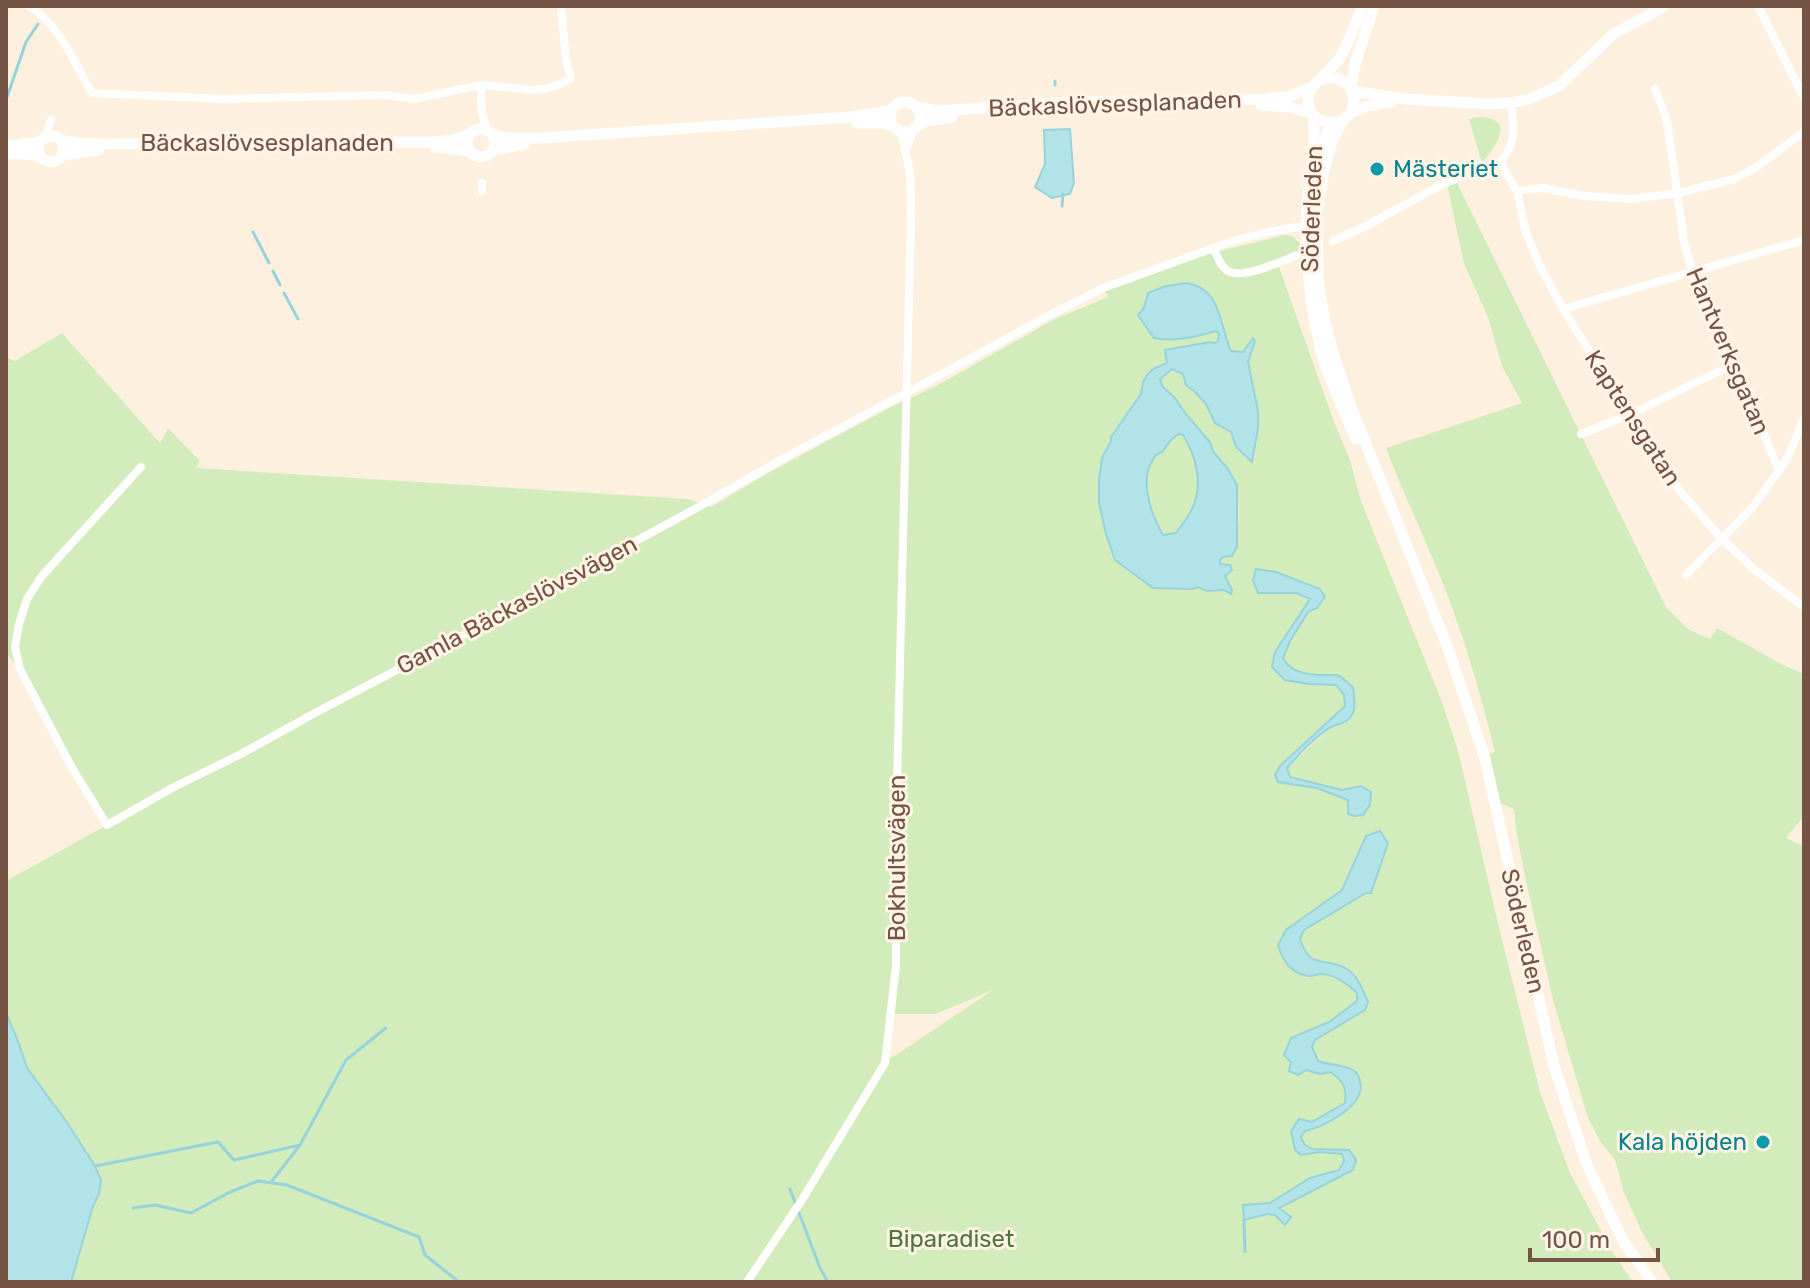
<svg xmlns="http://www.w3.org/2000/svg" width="1810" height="1288" font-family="Rubik,sans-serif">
  <rect width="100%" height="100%" fill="#fef0de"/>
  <path fill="#d2ecbc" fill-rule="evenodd" d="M1478 117C1483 118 1487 117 1492 119 1513 127 1489 154 1482 163L1469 119Z
    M1457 183 1666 607 1688 629 1710 639 1717 628 1781 664 1804 674V816L1786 838 1804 846V1282H1672L1642 1232 1624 1193 1615 1160 1600 1141 1588 1118 1553 1000 1526 881 1516 830 1514 809 1493 800 1484 755 1495 752C1480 692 1463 632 1439 574 1422 532 1402 491 1386 448L1522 403 1502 366 1488 317 1464 264 1447 184Z
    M1285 235 1292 236 1300 243 1301 258 1278 264 1333 419 1350 460 1361 501 1442 702 1458 750 1497 919 1540 1092 1570 1173 1613 1253 1633 1282H71L93 1206 99 1194 27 1068 18 1041 6 1013V881L107 825 20 670 6 653V357L15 361 62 333 160 443 168 428 200 461 196 468 688 499 711 507 768 473 889 408 940 384 1053 320 1108 297 1103 288 1214 249 1216 252ZM1186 283 1203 288 1217 307 1230 350 1233 352 1244 353 1253 338 1248 369 1253 383 1254 398 1258 411 1254 459 1245 457 1233 440 1231 432 1215 423 1206 404 1194 390 1186 384 1183 374 1172 369C1167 371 1161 376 1160 381L1210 442C1214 453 1222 459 1228 469 1243 492 1238 521 1237 547L1220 560 1222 565H1229L1225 576 1232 593 1219 589 1207 591 1198 587 1192 589 1157 587 1115 560 1106 534 1099 503V479L1102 458 1114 431 1141 393 1143 382 1147 375 1153 369 1167 363 1165 353 1169 349C1185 349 1200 341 1215 343L1218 341 1219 334 1216 331C1194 337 1176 342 1154 338L1138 315 1144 308 1148 293 1166 286ZM1320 589 1317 608C1299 615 1290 640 1283 658 1292 676 1318 675 1336 675L1353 714 1346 722 1331 727 1287 768 1290 777 1342 790 1361 786 1348 814V800L1317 788 1278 782 1280 766 1345 706 1344 695 1336 684H1309L1272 667 1290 629 1310 599 1296 593H1258ZM1365 836 1383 860 1377 870 1371 893H1366L1304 930 1300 939C1308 964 1324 962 1347 969L1368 1002 1365 1010 1315 1040 1312 1047 1318 1061C1341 1070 1354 1059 1362 1088L1314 1129 1304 1131 1301 1137 1303 1144 1312 1149 1349 1150 1353 1170 1279 1208 1285 1224 1276 1215 1267 1214 1270 1203 1310 1178 1339 1169 1344 1160 1342 1154 1295 1150 1291 1131 1299 1119 1312 1122 1345 1103C1347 1087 1344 1081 1330 1072L1320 1074 1306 1070 1291 1038 1329 1022 1357 1001V993L1350 987 1325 974 1312 976 1286 930 1342 890ZM993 990 896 1055 886 1060 891 1014H936Z
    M1179 434 1183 435C1197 457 1204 487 1191 511 1187 519 1181 526 1176 533L1163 535C1151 513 1137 478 1156 455 1158 454 1160 453 1162 452 1169 445 1170 438 1179 434Z"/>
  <path fill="#b2e3e8" stroke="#97d3db" stroke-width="2" fill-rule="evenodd" d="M1070 129 1074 183 1070 194 1052 198 1035 187 1045 164 1044 130Z
    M1186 283C1222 288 1219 325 1231 351L1243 352 1253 338 1255 341 1248 362 1258 411V428L1252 462 1236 447 1231 432 1215 423 1206 404 1194 391 1186 385 1183 374 1172 369 1160 379 1163 387 1175 398 1185 413 1210 442 1213 451 1228 469 1237 485V547L1232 556 1223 557 1220 560V564L1230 565 1232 570 1225 576 1232 590 1231 594 1224 590 1207 591 1198 587 1192 589 1153 588 1115 560 1106 534 1099 503V479L1102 458 1111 441V437L1141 394 1143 382 1147 375 1153 369 1167 363 1165 350 1210 342 1215 343 1218 341 1219 334 1216 331C1194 337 1176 342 1154 338L1138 315 1144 308 1148 293 1166 286ZM1179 434 1183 435C1197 457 1204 487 1191 511 1187 519 1181 526 1176 533L1163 535C1151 514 1137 477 1156 455 1158 454 1160 453 1162 452 1168 445 1170 438 1179 434Z
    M1256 569 1276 572 1320 589 1325 597 1317 608 1308 612 1290 641 1283 658C1290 672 1308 675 1323 675 1324 675 1336 675 1337 675 1342 677 1348 683 1353 687 1354 695 1356 706 1353 713 1349 723 1339 723 1331 727 1318 734 1297 756 1287 768L1290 777 1342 790 1361 786 1371 792 1370 805 1363 815 1354 816 1348 814V800L1317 788 1278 782 1275 775 1280 766 1345 706 1344 695 1336 685 1309 684 1285 680 1272 667 1275 652 1310 599 1296 593H1258L1253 580Z
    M1380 831 1388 843 1371 893H1366L1304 930 1300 939C1310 971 1325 956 1347 969 1358 976 1363 991 1368 1002L1365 1010 1315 1040 1312 1047 1318 1061C1328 1065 1347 1065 1354 1071 1359 1075 1358 1075 1360 1081 1367 1105 1324 1127 1305 1131L1301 1137 1304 1144 1312 1149 1349 1150 1356 1160 1353 1170 1279 1208 1291 1217 1285 1225 1275 1215 1267 1214 1244 1220 1243 1205 1270 1203 1310 1178 1339 1170 1344 1161 1342 1154 1319 1152 1301 1155 1295 1150 1291 1131 1299 1119 1312 1122 1345 1103C1347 1087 1344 1081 1330 1072L1320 1074 1306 1070 1298 1075 1289 1071 1291 1062 1284 1055 1291 1038 1329 1022 1357 1001V993C1349 985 1333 974 1322 974 1318 974 1313 976 1309 976 1291 974 1283 961 1278 945L1286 930 1342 890 1366 836Z
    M6 1013 18 1041 27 1068 66 1121 95 1166 101 1180 99 1194 93 1206 71 1282H6Z"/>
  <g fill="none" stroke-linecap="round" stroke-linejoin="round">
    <path stroke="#97d3db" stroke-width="3" d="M1055 81V85
      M6 100 26 42 38 24
      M1062 206 1063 194
      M253 232 269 263
      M273 271 280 285
      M284 293 298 319
      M300 1145 346 1060 386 1028
      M95 1166 218 1142 234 1160 300 1145 272 1181
      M790 1189 820 1268 828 1282
      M133 1208 155 1205 191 1213 230 1192 258 1181 287 1185 419 1237 425 1255 459 1282
      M1244 1220 1245 1252
      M522 1282H527"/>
    <path stroke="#fff" stroke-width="8" d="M28 6C58 21 75 64 92 93L222 99 385 95 414 99 481 85 533 90 545 89 558 85 571 78 566 60 561 6
      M1758 6 1804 98
      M481 85 482 114 488 131
      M1655 89 1666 117 1669 134 1684 242 1692 271 1706 312 1752 405 1779 471
      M45 137 51 120
      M907 148 912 131
      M1500 162 1517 191 1526 233 1540 266 1563 309 1655 456 1679 490 1721 538 1755 570 1804 607
      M1500 162C1517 143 1514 126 1511 103
      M482 191V183
      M1517 191 1543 188 1584 196 1632 199 1678 193 1735 179 1758 166 1804 132
      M1333 241 1364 227 1443 184 1500 162
      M1214 249C1217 256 1221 267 1228 271 1242 280 1282 261 1297 255
      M1563 309 1804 240
      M1581 434 1629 415 1732 365
      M141 467 42 576 27 599 19 624 15 647 20 669 71 766 107 825 174 787 241 754 315 713 501 615 702 505 793 453 957 366 1044 318 1103 288 1233 241 1268 232 1311 225
      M1686 575 1752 508 1787 459 1804 419
      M747 1282 800 1203 885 1063 896 966V826L911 213 910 172 901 132"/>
    <path stroke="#fff" stroke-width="11" d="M1321 80 1332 77 1343 81 1351 88 1354 99 1351 113 1343 120 1332 141 1324 171 1317 211 1318 279 1325 321 1334 356 1351 407 1446 643 1484 755 1554 1066 1587 1165 1623 1241 1652 1282
      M1351 88 1355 64 1374 6
      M1352 91 1407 99 1487 104 1511 103 1529 99 1559 86 1612 35 1665 6
      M890 117a15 15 0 1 1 30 0a15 15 0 1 1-30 0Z
      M1261 105 1288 107 1312 113
      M916 107 937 111 1074 102 1264 99 1291 96 1312 87
      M1351 113 1368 106 1391 102
      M1313 115C1317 147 1309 176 1307 207 1305 256 1309 306 1322 354 1330 383 1344 411 1356 439
      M1343 120C1324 128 1301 115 1310 92 1313 83 1332 69 1339 59 1349 43 1356 24 1362 6
      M857 123H882L892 126
      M918 125 928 121 952 117
      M467 143a14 14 0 1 1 28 0a14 14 0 1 1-28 0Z
      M492 134 507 138H542L852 117 892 110
      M38 149a13 13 0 1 1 26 0a13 13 0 1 1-26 0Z
      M61 140 75 143 106 144 432 142 453 140 471 134
      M6 146 40 142
      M435 147 470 151
      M493 150 524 144
      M6 154H26L40 156
      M63 155 98 150
      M1321 159 1327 132 1334 124"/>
  </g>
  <g fill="#0f9aa8" stroke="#fff4e6" stroke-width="3">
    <circle cx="1377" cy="169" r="8"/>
    <circle cx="1763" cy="1142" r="8"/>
  </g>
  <g text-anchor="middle" stroke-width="6" stroke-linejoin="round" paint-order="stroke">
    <g font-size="24" fill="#755445" stroke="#fff4e6">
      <text transform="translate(1115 104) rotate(-2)" y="8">Bäckaslövsesplanaden</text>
      <text x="267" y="151">Bäckaslövsesplanaden</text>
      <text transform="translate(1312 209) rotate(-88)" y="8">Söderleden</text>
      <text transform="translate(1728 351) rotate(67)" y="8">Hantverksgatan</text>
      <text transform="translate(1633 418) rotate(57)" y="8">Kaptensgatan</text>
      <text transform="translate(517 605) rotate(-28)" y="8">Gamla Bäckaslövsvägen</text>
      <text transform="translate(897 858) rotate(-90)" y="8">Bokhultsvägen</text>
      <text transform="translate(1523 931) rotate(77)" y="8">Söderleden</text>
    </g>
    <g font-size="24" fill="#0d838f" stroke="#fff4e6" text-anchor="start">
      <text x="1393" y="177">Mästeriet</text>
      <text x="1747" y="1150" text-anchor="end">Kala höjden</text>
    </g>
    <g font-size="24" fill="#4e763a" stroke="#fff4e6">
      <text x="951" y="1247">Biparadiset</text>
    </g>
  </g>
  <rect width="1810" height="1288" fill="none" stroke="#755445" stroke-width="16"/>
  <path d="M1530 1248v12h128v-12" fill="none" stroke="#755445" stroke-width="4"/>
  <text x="1542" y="1248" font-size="24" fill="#755445" stroke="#fff4e6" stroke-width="6" paint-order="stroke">100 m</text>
</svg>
